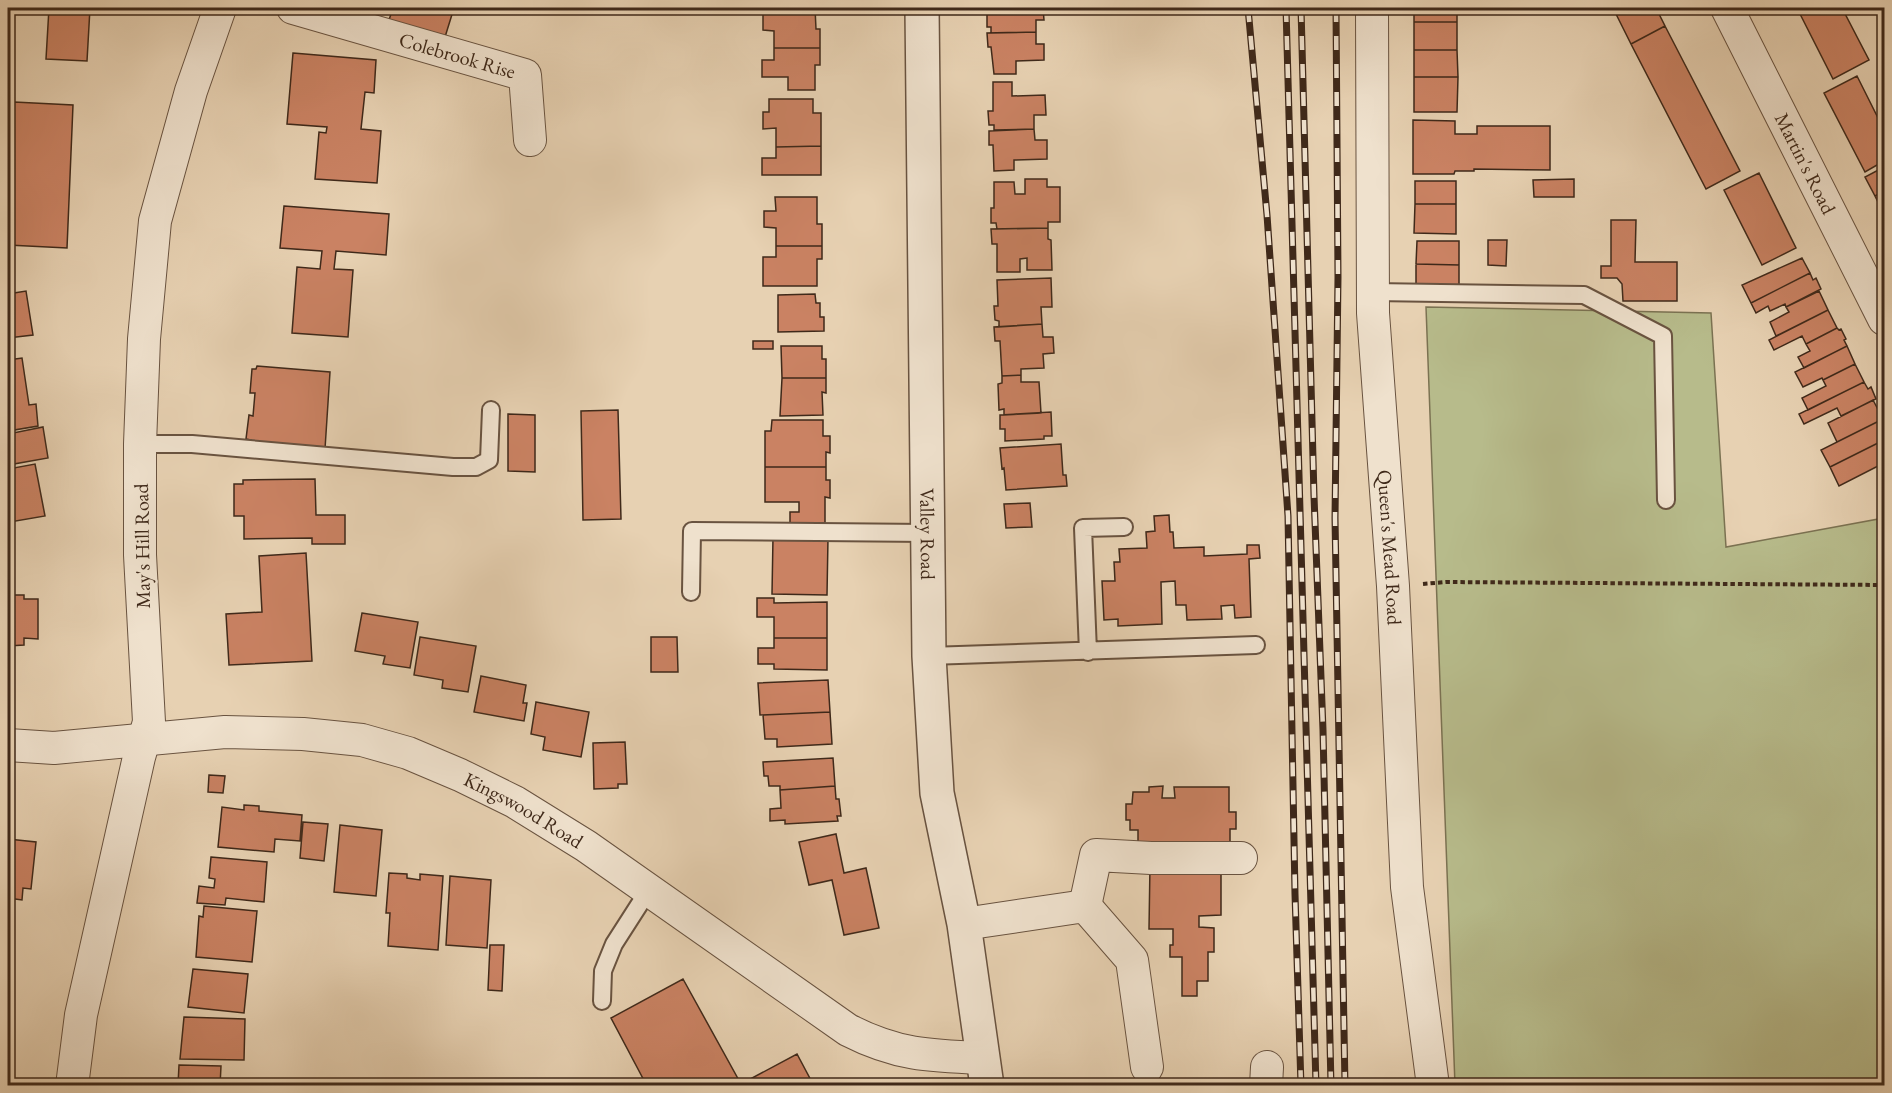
<svg xmlns="http://www.w3.org/2000/svg" width="1892" height="1093" font-family="'EB Garamond',serif">
  <rect width="100%" height="100%" fill="#e7d1b2"/>
  <filter id="stains"><feTurbulence type="fractalNoise" baseFrequency=".00333" numOctaves="4"/><feColorMatrix values="0 0 0 0 .2 0 0 0 0 .09 0 0 0 0 .02 0 0 0 .5 -.17"/></filter>
  <radialGradient id="worn" r=".72"><stop offset=".6" stop-color="#630" stop-opacity="0"/><stop offset="1" stop-color="#630" stop-opacity=".3"/></radialGradient>
  <path fill="#b7bb8b" stroke="#7b7252" stroke-width="1.5" d="M1426 307 1711 313 1726 547 1884 518V1085H1455Z"/>
  <path fill="#ca8263" stroke="#3f291a" stroke-width="1.5" d="M49 8H90L87 61 46 59Z
    M393 8H454L445 37 389 20Z
    M763 8H815L816 29H820V48H774V31L763 30Z
    M990 8H1043L1044 20H1036V32L991 33V27H987V12H990Z
    M1414 8H1457V22H1414Z
    M1613 8H1656L1665 26 1631 44Z
    M1797 8H1842L1869 60 1833 79Z
    M1414 22H1457V50H1414Z
    M1665 26 1740 171 1706 189 1631 44Z
    M1036 32V44H1044V60L1016 61V74H994L991 47H988L987 33Z
    M774 48H820V65H815V90H788V77H762V60H774Z
    M1414 50H1457L1458 77H1414Z
    M293 53 376 60 374 93 365 92 361 129 381 131 377 183 315 179 319 132 326 133 327 127 287 124Z
    M1857 76 1884 130V161L1865 172 1824 93Z
    M1414 77H1458L1457 112H1414Z
    M993 82H1012V96L1045 95 1046 115H1034V129L994 130V125H989L988 111H993Z
    M769 99H813V113H821V146L776 147V128L763 129V112H769Z
    M14 102 73 105 67 248 8 245 12 152H8V124H13Z
    M1413 120 1455 121V134H1477V126H1550V170L1474 169V171H1455L1454 174H1413Z
    M1034 129 1035 140H1047V159L1014 160V170L994 171 993 145H989V131Z
    M821 146V175H762V158H776V147Z
    M1884 167V191L1875 196 1865 177Z
    M1759 173 1796 248 1762 265 1724 190Z
    M1025 179H1047V187H1060V222H1048V228L997 229 996 223H991V208H994V182H1014L1015 194H1025Z
    M1574 179V197H1534L1533 180Z
    M1415 181H1456V204H1415Z
    M1884 191V214L1875 196Z
    M775 197H817V224H822V246H776V228L764 227V211H776Z
    M1415 204H1456V234L1414 233Z
    M284 206 389 214 386 255 336 251 334 269 353 270 348 337 292 333 297 267 320 269 322 251 280 248Z
    M1611 220H1636L1635 262H1677V301H1623L1622 284 1617 278H1601V266H1611Z
    M1048 228V239L1051 240 1052 270H1027V258L1020 259V272H997V244H992L991 229Z
    M1488 240H1507L1506 266 1488 265Z
    M1417 241H1459V265L1416 264Z
    M776 246H822V259H817V286H763V257H776Z
    M1802 258 1810 273 1751 303 1742 285Z
    M1416 264 1459 265V289L1416 288Z
    M1810 273 1813 280 1816 278 1821 289 1786 307 1785 304 1770 311 1768 306 1756 313 1751 303Z
    M1051 278 1052 307H1041L1042 324 999 327V321L995 320 994 306H998L997 280Z
    M26 291 33 335 8 338V294Z
    M1819 291 1828 310 1776 336 1770 322 1789 312 1786 307Z
    M815 294 816 303H820V317H824V331L778 332V295Z
    M1828 310 1837 328 1806 344 1802 336 1774 350 1769 340Z
    M1042 324 1043 337H1053L1054 353 1043 354 1044 368 1021 369V375L1002 376 1000 341H995L994 327Z
    M1837 328 1839 330 1841 329 1846 339 1844 340 1847 346 1804 368 1798 357 1810 351 1806 344Z
    M753 341H773V349H753Z
    M781 346H822V359H826V378H782Z
    M1847 346 1855 364 1823 380 1822 378 1803 387 1795 372Z
    M22 358 29 405 36 404 38 426 8 431V360Z
    M1855 364 1864 382 1808 410 1802 398 1826 386 1823 380Z
    M257 366 330 372 325 449 251 443V440L246 439 249 415 253 416 255 393H250L252 369H256Z
    M1021 375V382H1039L1041 413 1004 415V409L999 410 998 384 1002 383V376Z
    M782 378H826V393L822 392 823 415 780 416Z
    M1864 382 1868 389 1871 387 1876 399 1841 416 1837 408 1804 424 1799 414Z
    M1873 400 1883 419 1837 442 1828 423Z
    M618 410 621 519 583 520 581 411Z
    M1051 412 1052 436H1044V439L1005 441V429H1000V415Z
    M508 414 535 415V472L508 471Z
    M1883 419 1884 440 1830 467 1821 450Z
    M772 420H823V436H830V453L826 452V467H765V431H771Z
    M43 427 48 458 8 465V434Z
    M1884 440V463L1839 486 1830 467Z
    M1061 444 1063 475H1066L1067 486 1006 490 1004 468 1002 469 1000 448Z
    M35 464 45 516 10 522 8 519V469Z
    M765 467H826V480H830V498L825 497V523H790V512H799V502H765Z
    M315 479 316 515H345V544H312V538L244 539V516H234V484H243V480Z
    M1030 503 1032 527 1006 528 1004 504Z
    M1169 515 1170 532H1173L1174 548 1204 547V556L1247 554V545H1259L1260 558 1249 559 1251 617 1235 618 1234 605 1221 606 1222 619 1187 620 1186 605H1176L1175 581 1161 582 1162 624 1118 626V619L1104 620 1102 581H1115L1114 562H1120L1119 549 1147 548 1146 532 1155 531 1154 516Z
    M773 537 828 538 827 595 772 594Z
    M306 553 312 661 229 665 226 614 262 612 259 556Z
    M8 595H24V599H38V639L24 638V645L8 646Z
    M757 598H774V603L827 602V638H774V617H757Z
    M362 613 418 622 410 668 383 664 385 656 355 651Z
    M420 637 476 646 468 692 442 688 443 680 414 675Z
    M651 637H677L678 672H651Z
    M774 638H827V670L774 669V664H758V648H774Z
    M481 676 526 685 523 703H527L524 721 474 712Z
    M828 680 830 712 760 715 758 683Z
    M536 702 589 712 581 757 543 750 545 737 531 734Z
    M830 712 832 744 777 747V739H765L763 715Z
    M625 742 627 784H618V788L594 789 593 743Z
    M833 758 835 786 780 790V786H769L768 776H764L763 762Z
    M209 775 225 776 223 793 208 792Z
    M835 786 836 799H839L841 816H837L838 821 785 824V820L770 821V809L781 808 780 790Z
    M1163 786 1162 798H1175L1174 787H1229V812H1236V829H1230V851L1138 844V830H1130V820H1126V804H1132L1133 792H1149V787Z
    M244 805 259 806V811L302 815 300 841 275 839 274 852 218 847 222 807 244 810Z
    M303 822 328 824 324 861 300 858Z
    M340 825 382 830 376 896 334 892Z
    M836 834 844 873 866 868 879 928 844 935 832 880 809 885 799 842Z
    M8 839 36 842 31 889 23 888 22 900 8 898Z
    M211 857 267 862 264 902 226 898 225 905 197 903 199 886 214 888 215 879 209 878Z
    M1150 865H1221V915L1199 916V927L1214 928V952H1208V981H1197V996H1182V957H1170V945H1173V929H1149Z
    M389 873 407 874V878L420 880V874L443 876 438 950 388 946 390 913H386Z
    M450 876 491 880 487 948 446 945Z
    M204 906 257 911 252 962 196 957 199 916 203 917Z
    M490 945H504L502 991 488 990Z
    M193 969 248 974 244 1013 188 1007Z
    M683 979 741 1084 797 1054 814 1086H647L611 1018Z
    M184 1017 245 1019 244 1060 180 1059Z
    M179 1065 221 1066 220 1086H175L178 1085Z"/>
  <g fill="none" stroke-linecap="round" stroke-linejoin="round">
    <g stroke="#695340" stroke-width="20">
      <path id="service" d="M1373 292 1584 295 1663 336 1666 500
        M140 444H192L453 467H476L489 460 491 410
        M691 592 692 531 928 533
        M1088 652 1083 528 1124 527
        M929 656 1256 645
        M602 1001 603 971 614 944 648 891"/>
    </g>
    <g stroke="#695340" stroke-width="34">
      <g id="minor">
        <path id="s1" d="M293 8 525 75 530 140"/>
        <path id="s2" d="M1372 8 1373 313 1393 586 1407 887 1433 1086"/>
        <path id="s3" d="M1727 8 1884 319"/>
        <path id="s4" d="M8 745 54 748 225 732 303 734 362 740 408 753 460 775 515 802 586 846 848 1030C897 1055 929 1056 983 1058"/>
        <path d="M1085 906 1096 855 1151 858H1241"/>
        <path d="M964 924 1085 906 1132 960 1147 1067"/>
        <path d="M72 1086 81 1015 139 757 149 722 140 555V444L144 339 155 221 191 91 220 8"/>
        <path d="M1266 1086 1267 1067"/>
      </g>
    </g>
    <g stroke="#695340" stroke-width="36">
      <g id="tertiary">
        <path id="s5" d="M922 8 929 656 937 793 964 924 987 1086"/>
      </g>
    </g>
    <path stroke="#3f291a" stroke-width="4" stroke-dasharray="4.5 3" stroke-linecap="butt" d="M1423 584 1446 582 1884 585"/>
    <use href="#service" stroke="#efe1cd" stroke-width="16"/>
    <use href="#minor" stroke="#efe1cd" stroke-width="32"/>
    <use href="#tertiary" stroke="#efe1cd" stroke-width="33"/>
    <g stroke="#3f291a" stroke-width="7">
      <path id="rail" d="M1248 8 1267 215 1288 516 1295 894 1301 1086
        M1286 8 1316 1086
        M1301 8 1314 496 1323 730 1331 1086
        M1336 8 1338 277 1335 518 1345 1086"/>
    </g>
    <use href="#rail" stroke="#efe1cd" stroke-width="4.5" stroke-dasharray="14" stroke-linecap="butt"/>
  </g>
  <g text-anchor="middle" stroke-width="4.5" stroke-linejoin="round" paint-order="stroke">
    <g font-size="20" fill="#3f291a" stroke="#efe1cd">
      <text dy="7" stroke="none"><textPath href="#s1" startOffset="171">Colebrook Rise</textPath></text>
      <text dy="7" stroke="none"><textPath href="#s3" startOffset="174">Martin's Road</textPath></text>
      <text dy="7" stroke="none"><textPath href="#s5" startOffset="526">Valley Road</textPath></text>
      <text transform="translate(142 546) rotate(-91)" y="7">May's Hill Road</text>
      <text dy="7" stroke="none"><textPath href="#s2" startOffset="540">Queen's Mead Road</textPath></text>
      <text dy="7" stroke="none"><textPath href="#s4" startOffset="532">Kingswood Road</textPath></text>
    </g>
  </g>
  <rect width="1892" height="1093" fill="none" stroke="#e7d1b2" stroke-width="30"/>
  <rect x="9" y="9" width="1874" height="1075" fill="none" stroke="#3f291a" stroke-width="3"/>
  <rect x="15" y="15" width="1862" height="1063" fill="none" stroke="#3f291a" stroke-width="1.5"/>
  <rect width="100%" height="100%" filter="url(#stains)"/>
  <rect width="100%" height="100%" fill="url(#worn)"/>
</svg>
